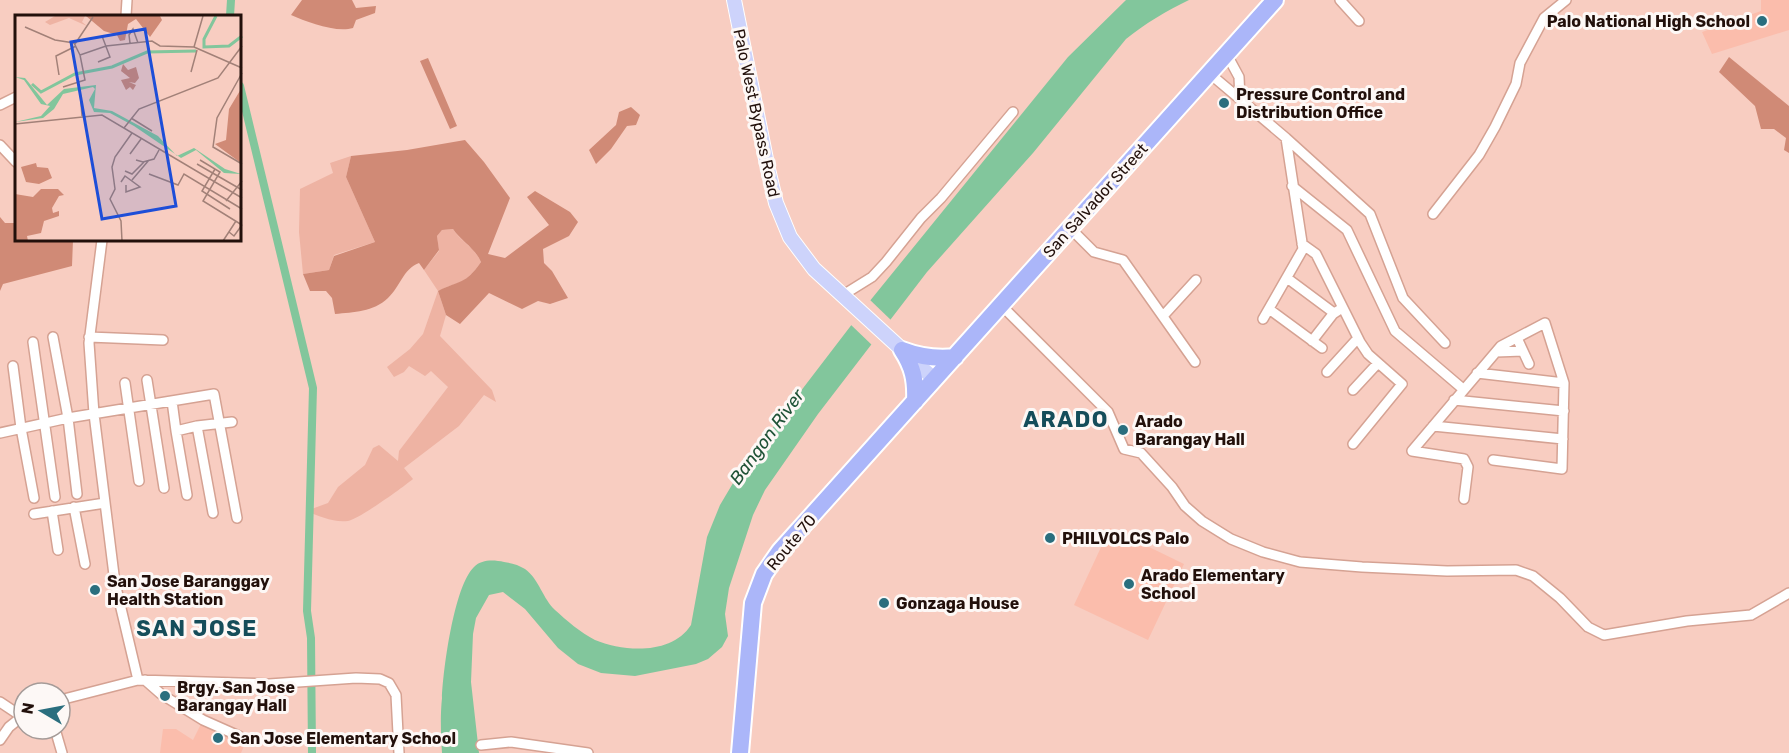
<svg xmlns="http://www.w3.org/2000/svg" width="1789" height="753" font-family="Rubik,sans-serif">
  <rect width="100%" height="100%" fill="#f8cdc1"/>
  <path fill="#fbbdac" d="M1761 0H1789V30L1712 54 1702 32 1761 11Z
    M1110 528 1184 564 1148 640 1074 605Z
    M203 720 246 741 241 753H160L163 729H176L193 740Z"/>
  <path fill="#eeb3a3" d="M351 156 346 177 375 242 334 255 329 270 303 274 299 232 300 189 333 173 330 163Z
    M453 229C461 242 475 248 481 262 464 286 461 280 438 291L446 315 440 336 492 390 496 402 484 395 459 426 404 468 413 479C402 488 359 519 348 521 334 523 319 516 306 511L328 503 338 487 365 465 373 448 379 445 398 461 399 451 448 387 431 371 425 376 409 366 404 372 394 377 387 367 410 349 423 334 438 291 424 270 439 251 437 236 442 230Z"/>
  <path fill="#d08a76" d="M302 0H352L356 8 376 6 375 13 356 20 353 28C336 33 307 22 291 15Z
    M1729 57 1789 106V153L1784 150 1786 138 1774 129H1761L1755 106 1719 72Z
    M428 58 457 126 450 129 420 61Z
    M631 107 640 115 636 125 627 126 611 149 596 164 589 150 616 125 619 112Z
    M465 140 484 162 510 198 488 254 505 258 549 225 527 197 535 191 570 212 578 222 569 236 543 249 544 263 552 271 568 298 550 304 538 301 522 309 489 293 460 324 446 315 438 291C460 280 465 285 481 262 475 248 461 241 453 229L442 230 437 236 439 250 424 270 419 263C403 269 400 287 388 298 373 312 354 312 335 314L332 298 326 291H310L303 274 329 270 334 256 375 242 346 177 351 156 407 150Z
    M0 217 5 223H16V240H73L72 266 3 284 0 291Z"/>
  <path fill="#82c69c" d="M1126 0H1189C1166 11 1146 23 1126 39L1033 153 927 272 818 414 765 490 753 515 729 588 725 614 728 636 722 647 708 659 696 664 635 676 601 673 578 664 558 648 525 609 512 599 503 592 489 595 476 618 473 634 471 682 479 753H442C441 735 440 717 442 698 443 670 454 586 474 567 482 559 494 560 504 562 511 563 519 565 525 569 539 579 543 599 555 610 566 620 581 633 595 640 624 652 672 655 691 625L707 537 720 505 742 468 869 302 1068 57Z"/>
  <path fill="#f8cdc1" d="M868 298 893 322 874 347 849 323Z"/>
  <g fill="none" stroke-linecap="round" stroke-linejoin="round">
    <path stroke="#82c69c" stroke-width="8" d="M230 16 231 0
      M240 86 313 388 307 611 311 638 312 753"/>
    <g stroke="#d5a293" stroke-width="12">
      <path id="street" d="M1340 0 1359 21
        M126 16 127 0
        M1226 53 1239 77 1240 99
        M1209 73 1286 138 1303 249 1263 319
        M0 105 16 97
        M1286 138 1370 214 1403 298 1445 343
        M0 145 16 162
        M1292 186 1347 230 1395 331 1463 389
        M1433 214 1479 155 1495 127 1516 84 1520 63 1544 18 1566 0
        M1070 228 1094 252 1123 260 1195 362
        M102 240 89 343 94 414 115 583 138 680 269 684 356 678 380 679 389 683 396 695 399 753
        M1302 244 1316 254 1360 342 1368 354 1402 384 1353 444
        M1287 278 1334 313
        M843 295 872 277 886 262 921 218 941 198 1013 112
        M1001 305 1108 412 1124 449 1141 453 1172 487 1185 506 1202 521 1231 539 1263 552 1300 562 1362 567 1447 571 1516 570 1533 576 1560 598 1588 627 1604 635 1687 621 1751 615 1789 593
        M1269 309 1322 348
        M1163 316 1196 280
        M53 337 68 418 77 494
        M89 337 163 340
        M1517 338 1529 364
        M1312 341 1333 314 1339 310
        M33 342 55 497
        M1496 352 1523 351
        M13 366 21 428 34 498
        M1327 372 1358 338
        M1477 373 1564 383
        M147 380 164 488
        M125 383 139 481
        M1353 390 1378 363
        M1454 400 1564 411
        M172 401 176 431 197 426 213 513
        M197 426 232 422
        M1433 426 1563 439
        M176 431 187 495
        M0 433 68 418 214 394 237 518
        M1464 499 1468 467 1464 459 1412 451 1501 346 1545 323 1564 383 1562 469 1493 460
        M74 507 85 564
        M52 511 58 550
        M34 514 105 503
        M145 680 161 694
        M169 699 203 720 239 736
        M60 700 138 680
        M0 702 21 716
        M55 729 62 753
        M0 740 9 727 24 715
        M481 745 511 742 588 753"/>
    </g>
    <g stroke="#fff" stroke-width="16">
      <path id="primary" d="M734 0 768 169 776 203 790 237 814 269 934 379"/>
    </g>
    <g stroke="#fff" stroke-width="20">
      <path id="highway" d="M902 350C920 357 936 359 955 357
        M902 350C913 367 916 380 915 401
        M740 753 753 603 764 574 780 551 1275 0"/>
    </g>
    <use href="#street" stroke="#fff" stroke-width="9"/>
    <use href="#primary" stroke="#cdd3fb" stroke-width="14"/>
    <use href="#highway" stroke="#abb6f9" stroke-width="16"/>
  </g>
  <g fill="#2a6e7e" stroke="#fdf8f6" stroke-width="2">
    <circle cx="1762" cy="21" r="6"/>
    <circle cx="1224" cy="103" r="6"/>
    <circle cx="1123" cy="430" r="6"/>
    <circle cx="1050" cy="538" r="6"/>
    <circle cx="1129" cy="584" r="6"/>
    <circle cx="95" cy="590" r="6"/>
    <circle cx="884" cy="603" r="6"/>
    <circle cx="165" cy="696" r="6"/>
    <circle cx="218" cy="738" r="6"/>
  </g>
  <g text-anchor="middle" stroke-width="6" stroke-linejoin="round" paint-order="stroke">
    <g font-size="16" font-weight="bold" fill="#22100b" stroke="#fdf8f6" text-anchor="start">
      <text x="1750" y="27" text-anchor="end">Palo National High School</text>
      <text x="1236" y="100">Pressure Control and<tspan x="1236" dy="18">Distribution Office</tspan></text>
      <text x="1135" y="427">Arado<tspan x="1135" dy="18">Barangay Hall</tspan></text>
      <text x="1062" y="544">PHILVOLCS Palo</text>
      <text x="1141" y="581">Arado Elementary<tspan x="1141" dy="18">School</tspan></text>
      <text x="107" y="587">San Jose Baranggay<tspan x="107" dy="18">Health Station</tspan></text>
      <text x="896" y="609">Gonzaga House</text>
      <text x="177" y="693">Brgy. San Jose<tspan x="177" dy="18">Barangay Hall</tspan></text>
      <text x="230" y="744">San Jose Elementary School</text>
    </g>
    <g font-size="16" fill="#22100b" stroke="#fdf8f6">
      <text transform="translate(757 113) rotate(78)" y="6">Palo West Bypass Road</text>
      <text transform="translate(1095 200) rotate(-48)" y="6">San Salvador Street</text>
      <text transform="translate(791 542) rotate(-50)" y="6">Route 70</text>
    </g>
    <g font-size="18" font-style="italic" fill="#1f5236" stroke="#fdf8f6">
      <text transform="translate(767 437) rotate(-54)" y="6">Bangon River</text>
    </g>
    <g font-size="22" font-weight="bold" letter-spacing="1.5" fill="#154d5a" stroke="#fdf8f6">
      <text x="1066" y="427">ARADO</text>
      <text x="197" y="636">SAN JOSE</text>
    </g>
  </g>
  <g transform="translate(15 15)">
    <rect width="226" height="226" fill="#f8cdc1"/>
    <path d="M40 1H70L67 7 72 11 54 3 35 10 30 7Z" fill="#eeb3a3"/>
    <path d="M71 1H145L147 5 135 22 121 4 113 9 110 25 105 26 102 20 89 16ZM108 49 113 55 121 52 124 63 120 68 114 67 121 70 118 75 115 72 111 75 106 65 115 63 106 56ZM226 74V148L200 129 211 125 214 94ZM21 148 22 152 33 153 37 163 24 169 11 167 6 152ZM26 174H43L49 180 44 181 37 193 38 198 44 196V201L29 206 26 218 12 221 13 226H0V179L18 182Z" fill="#d08a76"/>
    <path d="M0 62 10 63 32 90 49 74 81 70 79 93 97 96 143 121 162 141 179 133 210 154 226 159 209 158 181 135 166 143 119 111 95 98 79 97 74 85 80 74 78 72 48 79 39 94 28 103 0 107 26 101 35 91 26 89 9 65Z" fill="#82c69c"/>
    <path fill="none" stroke="#82c69c" stroke-width="3" d="M201 1 189 24V32L214 31 227 21M17 69 26 77 60 59 97 52 132 37 181 36"/>
    <path fill="none" stroke="#a28178" stroke-width="1.5" d="M10 12 40 25 59 28 65 40M115 28 114 20 118 14 123 28M60 29 78 2M179 32 227 53M179 32 188 1M83 47 95 42 87 21M176 57 182 35M227 58 202 103 198 132 227 149M44 60 41 41 61 31M48 72 70 65 65 40 91 31 137 26 145 31 179 32M65 75 67 101M116 103 137 116M0 109 87 100 227 183M109 113 124 94 203 63 227 31M115 139 126 124M121 145 128 147 139 144 144 135M185 145 205 157 188 186 227 210M182 149 227 175M200 154 187 176 215 194M110 156 117 159 129 147M134 159 163 170 169 159 227 194M117 165 134 145M106 167 110 161 125 172 111 177V170M211 186 227 166M214 217 219 221 227 210M107 226 106 206 95 184 100 174 97 152 100 142 117 118M208 226 221 206"/>
    <path fill="#1d4ed8" fill-opacity="0.15" stroke="#1d4ed8" stroke-width="3" d="M130 14 161 191 87 204 56 27Z"/>
    <rect width="226" height="226" fill="none" stroke="#22100b" stroke-width="3"/>
  </g>
  <g transform="translate(42 711) rotate(280)"><circle r="28" fill="#fdf8f6" stroke="#a59b98" stroke-width="1.5"/>
  <path d="M0-4.5L10 22L0 15L-10 22Z" fill="#2a6e7e"/>
  <text y="-9" font-size="16" font-weight="bold" text-anchor="middle" fill="#22100b">N</text>
  </g>
</svg>
